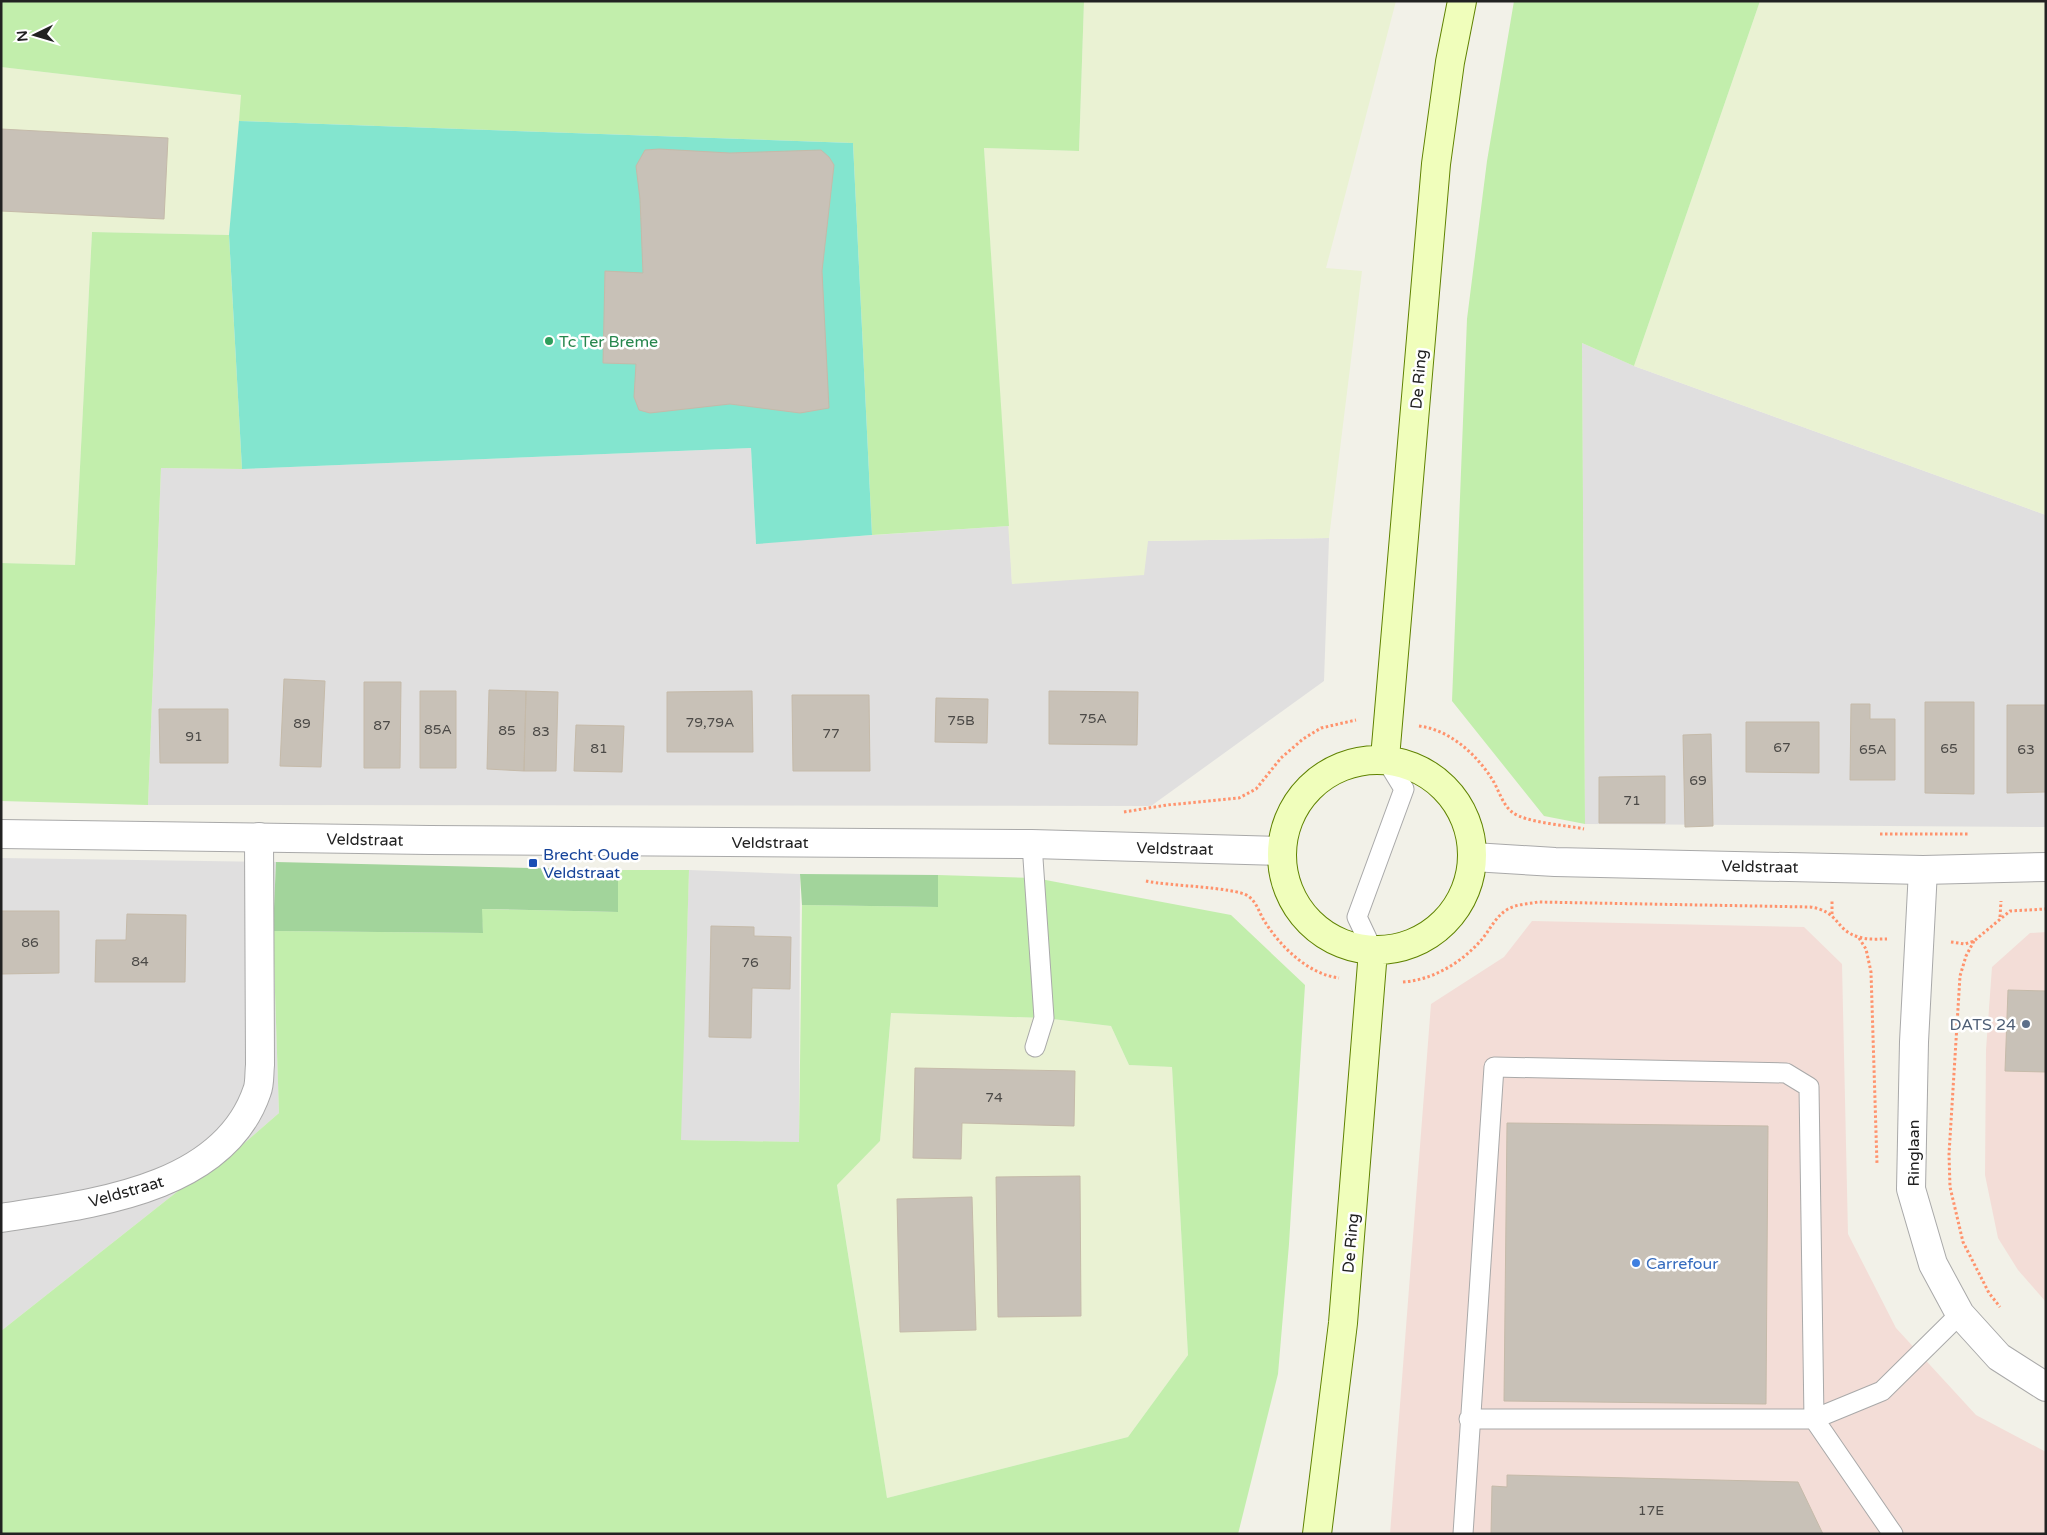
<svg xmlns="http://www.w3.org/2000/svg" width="2047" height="1535" font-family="'Varela Round',sans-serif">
  <rect width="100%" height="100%" fill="#f2f1e8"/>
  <path fill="#e0dfdf" d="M1582 343 1634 366 2046 515V827L1585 824Z
    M751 448 756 543 1009 526 1012 584 1148 541 1329 538 1324 681 1151 806 148 805 161 468 242 469Z
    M1 858 276 862 273 931 279 1113 226 1159 178 1191 1 1331Z
    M689 870 800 874 799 1142 680 1140Z"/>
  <path fill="#f3ddd7" d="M1532 921 1804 927 1842 964 1848 1234 1896 1328 1976 1415 2046 1452V1534H1390L1431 1004 1504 957Z
    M2046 932V1302L2018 1270 1998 1238 1985 1175 1986 1050 1992 967 2030 933Z"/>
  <path fill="#eaf2d3" d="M1084 1H1396L1326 268 1362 271 1329 538 1148 541 1144 575 1012 584 984 148 1079 151Z
    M1760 1H2046V515L1634 366Z
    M1 67 242 95 229 235 92 232 75 565 1 563Z
    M891 1013 1044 1018 1111 1026 1129 1065 1172 1067 1188 1355 1128 1437 887 1498 837 1184 880 1141Z"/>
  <path fill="#c2eeac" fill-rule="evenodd" d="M1 1H1084L1079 151 984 148 1009 526 872 535 853 143 239 121 241 95 1 67Z
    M1514 1H1760L1634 366 1582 343 1585 824 1544 816 1452 701 1467 319 1487 161Z
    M92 232 229 235 242 469 161 468 148 805 1 801V563L75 565Z
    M618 870H689L681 1140 799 1142 802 905 937 907 938 875 1035 878 1231 915 1305 985 1289 1244 1278 1374 1238 1534H1V1331L178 1191 226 1159 279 1113 273 931 483 933 481 909 617 912ZM891 1013 1044 1018 1111 1026 1129 1065 1172 1067 1188 1355 1128 1437 887 1498 837 1185 880 1141Z"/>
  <path fill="#a2d49b" d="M276 862 618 870V912L482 909 483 933 273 931Z
    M800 874 938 875V907L802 905Z"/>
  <path fill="#83e5cf" d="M239 121 853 143 872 535 756 544 751 448 242 469 229 235Z"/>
  <path fill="#c8c1b7" stroke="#c5baa9" d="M1 129 168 138 164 219 1 211Z
    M659 149 730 153 821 150 829 157 834 165 822 271 829 408 800 413 730 404 650 413 639 410 634 397 636 364 603 363 605 271 643 273 640 199 636 166 645 150Z
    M284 679 325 681 321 767 280 766Z
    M364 682H401L400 768H364Z
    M489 690 526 691 524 771 487 769Z
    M420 691H456V768H420Z
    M526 691 558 692 556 771H524Z
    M752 691 753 752H667V692Z
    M1049 691 1138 692 1137 745 1049 744Z
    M792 695H869L870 771H793Z
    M936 698 988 699 987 743 935 742Z
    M1925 702H1974V794L1925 793Z
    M1851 704H1870V719H1895V780H1850Z
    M2007 705H2046V792L2007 793Z
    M159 709H228V763H160Z
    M1746 722H1819V773L1746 772Z
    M576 725 624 726 622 772 574 771Z
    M1711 734 1713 826 1685 827 1683 735Z
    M1665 776V823H1599V777Z
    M1 911H59V973L1 974Z
    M127 914 186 915 185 982H95L96 940H126Z
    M711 926 754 927V936L791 937 790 989 752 988 751 1038 709 1037Z
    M2008 990 2046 991 2045 1072 2005 1071Z
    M915 1068 1075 1071 1074 1126 962 1123 961 1159 913 1158Z
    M1507 1123 1768 1126 1766 1404 1504 1401Z
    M1080 1176 1081 1316 998 1317 996 1177Z
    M972 1197 976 1330 900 1332 897 1199Z
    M1507 1475 1798 1482 1823 1534H1491L1492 1486 1507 1487Z"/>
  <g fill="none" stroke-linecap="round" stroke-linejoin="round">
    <g stroke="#a9a9a9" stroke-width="21">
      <path id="service" d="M1032 844 1044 1018 1035 1047
        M1373 951 1357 917 1404 789 1385 758
        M1469 1419H1814L1882 1391 1960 1314
        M1463 1534 1494 1067 1786 1073 1809 1087 1814 1419 1893 1534"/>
    </g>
    <g stroke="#a9a9a9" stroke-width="30">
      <path id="minor" d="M1923 870 1914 1042 1911 1189 1933 1264 1960 1314 1999 1357 2046 1387
        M1 1218C89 1204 223 1191 257 1091 260 1084 259 1073 260 1065L259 837"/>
    </g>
    <g stroke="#a9a9a9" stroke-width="30">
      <path id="tertiary" d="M1 834 429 840 1032 844 1281 851
        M1473 857 1555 862 1923 870 2046 867"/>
    </g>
    <g stroke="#5f8200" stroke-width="30">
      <path id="secondary" d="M1385 758 1436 164 1450 62 1462 1
        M1282 855a95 95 0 1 1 190 0a95 95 0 1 1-190 0Z
        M1317 1534 1343 1323 1373 951"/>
    </g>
    <path stroke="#ff936d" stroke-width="3" stroke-dasharray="2.5 2.5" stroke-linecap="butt" d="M1419 726C1450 730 1476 754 1492 779 1499 790 1502 804 1512 812 1526 823 1566 825 1584 829
      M1124 812 1167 805 1239 798 1256 789 1281 758 1303 739 1321 728 1356 720
      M1880 834H1969
      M1146 881C1168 886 1235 887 1248 896 1257 902 1259 913 1265 922 1281 947 1308 974 1339 978
      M1832 914V900
      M2000 917 2001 901
      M1859 938 1866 949 1871 972 1877 1164
      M1974 941 1966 956 1960 976 1949 1154 1950 1187 1963 1242 1989 1293 2000 1307
      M1951 942 1965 944 1974 941 2010 911 2046 909
      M1403 982C1433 980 1463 962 1483 938 1491 928 1496 916 1508 909 1517 904 1528 904 1538 902L1810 907C1840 911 1835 931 1859 937 1867 940 1878 939 1887 939"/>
    <use href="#service" stroke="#fff" stroke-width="19"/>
    <use href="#minor" stroke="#fff" stroke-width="28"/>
    <use href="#tertiary" stroke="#fff" stroke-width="28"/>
    <use href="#secondary" stroke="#f0febb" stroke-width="28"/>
  </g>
  <circle fill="#2e9e5b" stroke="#fff" stroke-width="2" cx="549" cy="341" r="5"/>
  <rect fill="#1a4fb4" stroke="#fff" stroke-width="2" x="528" y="858" width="10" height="10" rx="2.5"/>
  <circle fill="#5c6f8a" stroke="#fff" stroke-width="2" cx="2026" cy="1024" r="5"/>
  <circle fill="#3f7fe0" stroke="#fff" stroke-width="2" cx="1636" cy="1263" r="5"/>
  <g text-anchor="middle" stroke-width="5" stroke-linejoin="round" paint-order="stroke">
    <g font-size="14" fill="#4c4a47">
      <text x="1093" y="723">75A</text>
      <text x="961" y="725">75B</text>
      <text x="710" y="727">79,79A</text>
      <text x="302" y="728">89</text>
      <text x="382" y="730">87</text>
      <text x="438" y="734">85A</text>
      <text x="507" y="735">85</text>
      <text x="541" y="736">83</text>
      <text x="831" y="738">77</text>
      <text x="194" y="741">91</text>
      <text x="1782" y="752">67</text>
      <text x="599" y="753">81</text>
      <text x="1949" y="753">65</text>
      <text x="1873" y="754">65A</text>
      <text x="2026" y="754">63</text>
      <text x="1698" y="785">69</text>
      <text x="1632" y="805">71</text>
      <text x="30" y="947">86</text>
      <text x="140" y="966">84</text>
      <text x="750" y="967">76</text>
      <text x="994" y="1102">74</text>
      <text x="1651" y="1515">17E</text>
    </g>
    <g font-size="16" fill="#27864d" stroke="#fff" text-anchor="start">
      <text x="559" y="347">Tc Ter Breme</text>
    </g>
    <g font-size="16" fill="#222" stroke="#fff">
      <text transform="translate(1418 379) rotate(-85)" y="6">De Ring</text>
      <text transform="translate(365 839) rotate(1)" y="6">Veldstraat</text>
      <text x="770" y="848">Veldstraat</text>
      <text transform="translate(1175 848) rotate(1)" y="6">Veldstraat</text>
      <text transform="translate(1760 866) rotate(1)" y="6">Veldstraat</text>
      <text transform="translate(1913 1153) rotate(-90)" y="6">Ringlaan</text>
      <text transform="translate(126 1191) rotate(-16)" y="6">Veldstraat</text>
      <text transform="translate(1350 1243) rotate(-85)" y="6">De Ring</text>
    </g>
    <g font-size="16" fill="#164399" stroke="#fff" text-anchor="start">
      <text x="543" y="860">Brecht Oude<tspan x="543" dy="18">Veldstraat</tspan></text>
    </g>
    <g font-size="16" fill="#4e5e75" stroke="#fff" text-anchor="end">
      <text x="2016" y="1030">DATS 24</text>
    </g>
    <g font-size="16" fill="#366cbe" stroke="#fff" text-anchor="start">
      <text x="1646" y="1269">Carrefour</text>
    </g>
  </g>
  <rect width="2047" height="1535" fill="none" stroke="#222222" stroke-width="5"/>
  <g transform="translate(35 35) rotate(265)" stroke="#ffffff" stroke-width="4" paint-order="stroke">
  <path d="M0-4L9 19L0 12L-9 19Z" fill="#222222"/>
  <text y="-8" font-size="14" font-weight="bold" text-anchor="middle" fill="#222222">N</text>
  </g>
</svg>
